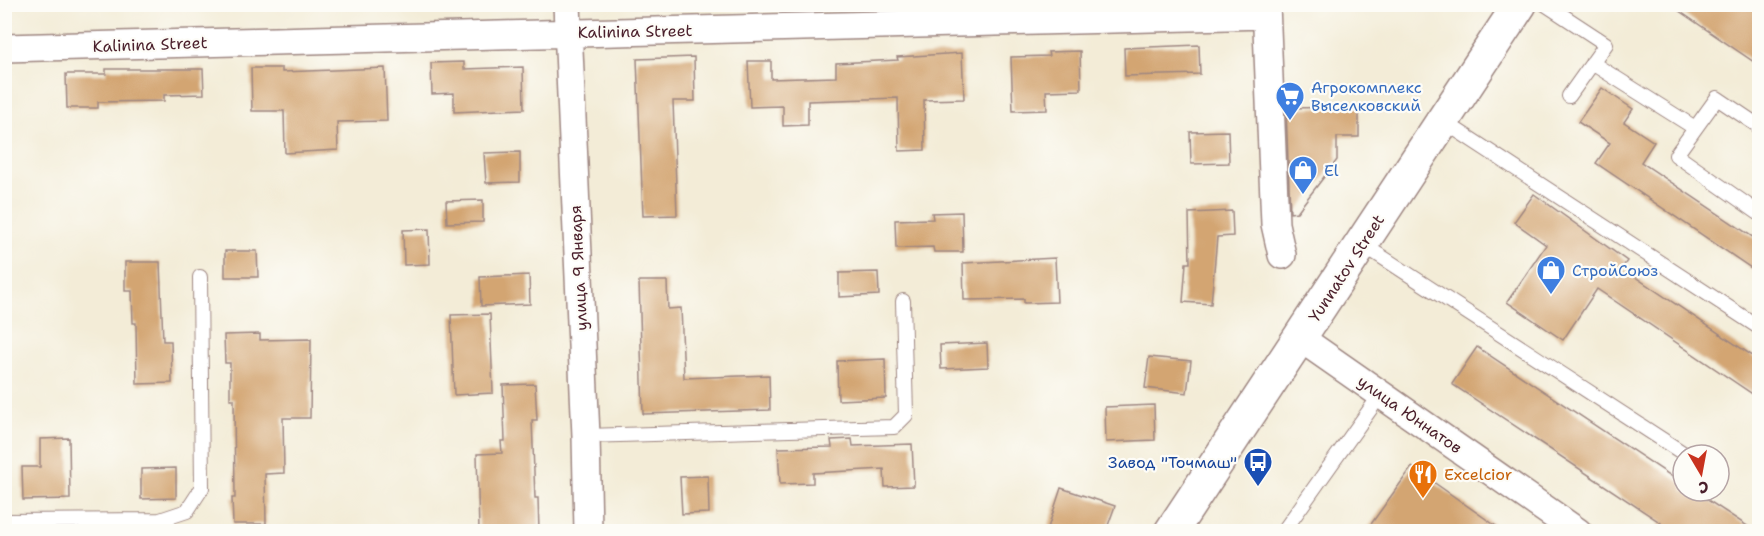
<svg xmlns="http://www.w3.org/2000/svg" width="1764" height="536" font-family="'Shantell Sans',sans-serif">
  <rect width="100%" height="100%" fill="#fdfcf7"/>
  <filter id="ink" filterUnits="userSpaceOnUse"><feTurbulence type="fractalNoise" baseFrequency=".0167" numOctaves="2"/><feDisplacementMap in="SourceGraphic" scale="12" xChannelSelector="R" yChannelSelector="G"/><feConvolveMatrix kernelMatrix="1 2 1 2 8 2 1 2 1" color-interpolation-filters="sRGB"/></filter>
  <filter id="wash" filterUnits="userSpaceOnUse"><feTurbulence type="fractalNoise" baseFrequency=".008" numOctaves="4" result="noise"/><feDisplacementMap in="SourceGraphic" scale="24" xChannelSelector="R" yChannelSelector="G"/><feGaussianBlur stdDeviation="1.35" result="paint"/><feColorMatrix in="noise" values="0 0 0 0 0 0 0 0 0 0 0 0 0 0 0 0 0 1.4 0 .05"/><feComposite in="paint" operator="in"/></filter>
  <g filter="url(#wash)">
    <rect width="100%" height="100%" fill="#f3ecd7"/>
    <g id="blocks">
      <path fill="#d3a572" d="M1669 4H1760V66Z
        M1199 45 1200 74 1125 76 1124 48Z
        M1080 51 1081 90 1046 91 1047 110 1013 111 1011 57 1049 56 1048 52Z
        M962 53 964 99 924 100 925 150 899 151 898 98 808 101V125L783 126V106L750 107 748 61H771V79L836 77V63L898 60 897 57Z
        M694 57 695 101H673L677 215 643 216 637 59Z
        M464 62V69L523 67 524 109 454 112V93L432 94 431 63Z
        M251 68H282V72L385 68 387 121 337 122 338 150 285 153 284 111H252Z
        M106 69H203L204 94 164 95V101L98 102V108H67L66 74H106Z
        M1602 88 1633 109 1624 122 1654 142 1641 162 1760 242V274L1596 163 1610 143 1578 122Z
        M1359 107V137H1337V160L1297 212 1290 213 1286 108Z
        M1228 131 1229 163 1191 164 1190 132Z
        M520 152V182L486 183 484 153Z
        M1534 194 1627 261 1622 268 1760 361V399L1597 289 1563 340 1507 302 1546 245 1514 222Z
        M483 200V222L447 223 446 201Z
        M1232 211 1233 236 1217 237 1211 304 1183 302 1186 263H1190L1189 213Z
        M962 212 963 252H934L933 247 896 248 895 220 933 219 932 213Z
        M429 229 430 264 404 265 403 230Z
        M225 251H257L258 277H225Z
        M1055 258 1057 302 1024 303V299L964 300 963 263Z
        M125 262H160L163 341H171L172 383 137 384 136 323H133L132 291H125Z
        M878 272 879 295 839 297V273Z
        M529 275 530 304 481 306 480 277Z
        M639 281H667L668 309 681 308 684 378 769 375 770 410 643 414Z
        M490 314 493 393 454 395 451 315Z
        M260 334V340L311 339 310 418H283L284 473 265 474 266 524H233L232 498H235L234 399H230V363H225L224 335Z
        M987 343 988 367 941 369 940 345Z
        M1477 347 1683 484V491H1694L1755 531H1655L1661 523 1452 384Z
        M1149 357 1191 361 1187 393 1145 388Z
        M885 359 886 398 838 400 837 361Z
        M535 384 537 420H532L535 498H538L539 531H479L477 454 502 453 501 441H505L503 385Z
        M1154 405 1155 440 1106 442 1105 407Z
        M69 438 70 499 23 500 22 467H40V439Z
        M852 439 853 446 912 444 914 486 885 487 884 469 813 473V483L780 484 778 448 832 447 831 440Z
        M1412 467 1503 531H1366Z
        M176 468V498L141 499V469Z
        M708 476 709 513 682 514 680 477Z
        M1061 488 1115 506 1106 531H1047Z"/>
    </g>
  </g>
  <g filter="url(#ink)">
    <use href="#blocks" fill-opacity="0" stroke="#9e8681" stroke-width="1.5"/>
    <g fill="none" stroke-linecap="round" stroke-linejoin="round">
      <g stroke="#9e8681" stroke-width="16">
        <path id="lane" d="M1545 4 1606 44 1569 96
          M1592 63 1695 128
          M1443 121 1760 328
          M1760 127 1717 98 1676 155 1760 214
          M1362 244 1686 455
          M586 436 894 427 906 415 903 301
          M4 521 160 520 187 511 202 488 200 277
          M1283 532 1381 394"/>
      </g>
      <g stroke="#9e8681" stroke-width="30">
        <path id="street" d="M567 4 586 436 588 532
          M1266 4 1275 224 1282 255
          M4 48 1266 15
          M1300 338 1578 532"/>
      </g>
      <g stroke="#9e8681" stroke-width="36">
        <path id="secondary" d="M1171 532 1520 4"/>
      </g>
      <use href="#lane" stroke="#fff" stroke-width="14"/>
      <use href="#street" stroke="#fff" stroke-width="27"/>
      <use href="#secondary" stroke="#fff" stroke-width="33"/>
    </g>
  </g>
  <defs>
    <g id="supermarket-pin" transform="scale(1.5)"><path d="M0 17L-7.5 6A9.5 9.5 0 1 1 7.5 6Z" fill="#3f7fe0" stroke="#fdfcf7"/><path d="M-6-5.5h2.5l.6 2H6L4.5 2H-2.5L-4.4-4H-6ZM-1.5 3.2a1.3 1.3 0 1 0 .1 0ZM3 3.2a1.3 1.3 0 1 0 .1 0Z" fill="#fff"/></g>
    <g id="shop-pin" transform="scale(1.5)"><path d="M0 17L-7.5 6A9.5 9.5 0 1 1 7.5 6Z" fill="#3f7fe0" stroke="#fdfcf7"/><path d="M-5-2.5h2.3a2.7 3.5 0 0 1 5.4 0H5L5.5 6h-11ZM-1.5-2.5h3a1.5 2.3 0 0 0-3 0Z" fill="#fff"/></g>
    <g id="bus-pin" transform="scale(1.5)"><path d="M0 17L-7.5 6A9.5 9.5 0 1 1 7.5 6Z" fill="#1a4fb4" stroke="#fdfcf7"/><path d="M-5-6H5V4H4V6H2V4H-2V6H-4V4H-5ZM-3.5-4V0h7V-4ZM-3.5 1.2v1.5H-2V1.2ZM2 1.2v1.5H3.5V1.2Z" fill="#fff"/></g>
    <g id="restaurant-pin" transform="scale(1.5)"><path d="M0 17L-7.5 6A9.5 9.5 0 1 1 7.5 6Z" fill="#e8710a" stroke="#fdfcf7"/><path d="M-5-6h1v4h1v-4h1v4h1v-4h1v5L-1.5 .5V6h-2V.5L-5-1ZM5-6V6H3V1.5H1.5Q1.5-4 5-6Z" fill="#fff"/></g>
  </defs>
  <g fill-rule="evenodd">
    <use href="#supermarket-pin" x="1290" y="96"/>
    <use href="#shop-pin" x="1303" y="170"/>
    <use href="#shop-pin" x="1551" y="270"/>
    <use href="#bus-pin" x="1258" y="462"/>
    <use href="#restaurant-pin" x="1423" y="474"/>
  </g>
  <g text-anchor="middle" stroke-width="4.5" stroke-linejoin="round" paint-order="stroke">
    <g font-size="16" fill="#4a1f2b" stroke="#fdfcf7">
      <text transform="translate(635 31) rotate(-1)" y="6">Kalinina Street</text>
      <text transform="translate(150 44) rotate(-2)" y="6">Kalinina Street</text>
      <text transform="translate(578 268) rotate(-93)" y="6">улица 9 Января</text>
      <text transform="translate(1346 268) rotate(-57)" y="6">Yunnatov Street</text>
      <text transform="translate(1410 414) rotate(35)" y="6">улица Юннатов</text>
    </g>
    <g font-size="16" fill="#366cbe" stroke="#fdfcf7" text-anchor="start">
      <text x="1311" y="93">Агрокомплекс<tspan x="1311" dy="18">Выселковский</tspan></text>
      <text x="1324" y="176">El</text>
      <text x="1572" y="276">СтройСоюз</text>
    </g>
    <g font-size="16" fill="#164399" stroke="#fdfcf7" text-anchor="end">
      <text x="1237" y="468">Завод "Точмаш"</text>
    </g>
    <g font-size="16" fill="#c56008" stroke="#fdfcf7" text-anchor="start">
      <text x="1444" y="480">Excelcior</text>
    </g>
  </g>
  <rect width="1764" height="536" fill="none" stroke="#fdfcf7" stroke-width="24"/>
  <g transform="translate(1701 473) rotate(170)"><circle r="28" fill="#fdfcf7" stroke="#b5a4a5" stroke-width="1.5"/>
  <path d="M0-4.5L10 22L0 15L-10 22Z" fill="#c8321e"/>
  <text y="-9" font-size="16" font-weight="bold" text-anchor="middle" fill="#4a1f2b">С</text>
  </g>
</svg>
